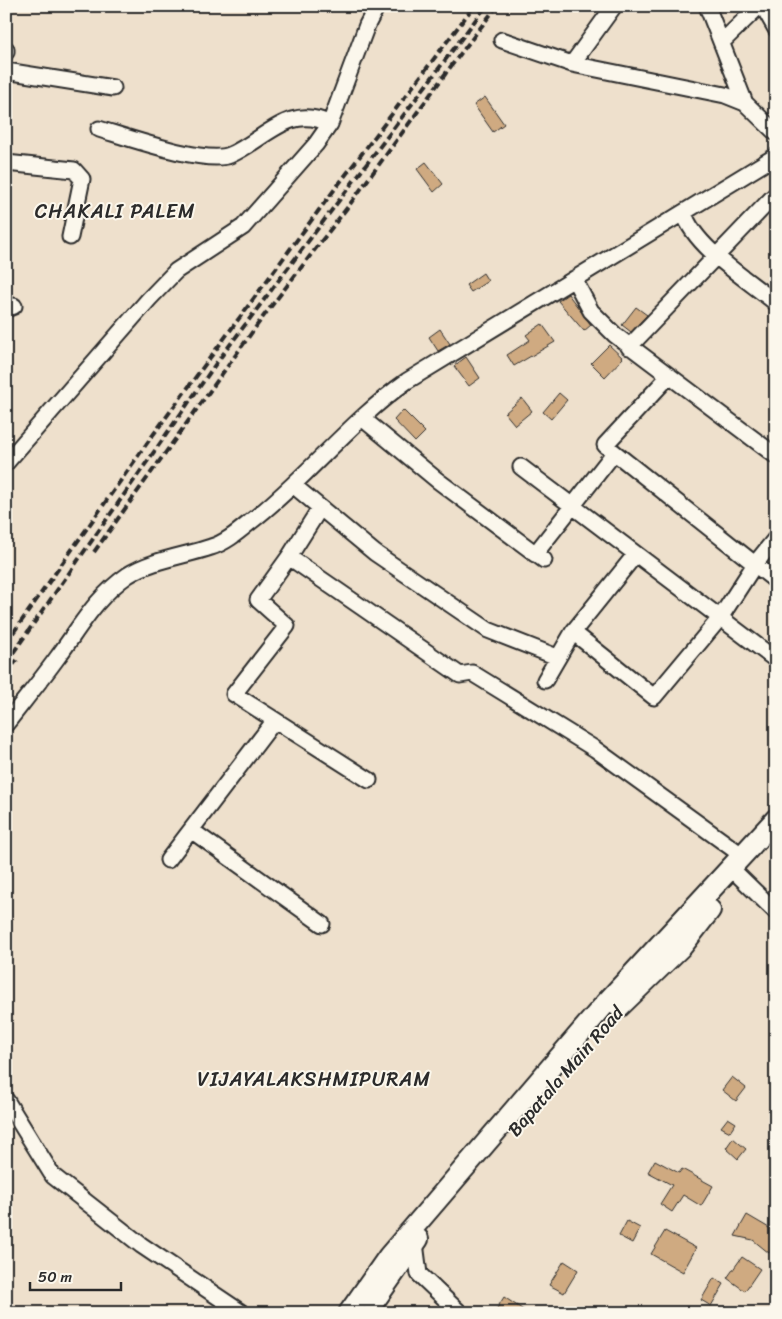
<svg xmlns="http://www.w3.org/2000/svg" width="782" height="1319" font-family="Sriracha,sans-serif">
  <rect width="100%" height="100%" fill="#eee0cc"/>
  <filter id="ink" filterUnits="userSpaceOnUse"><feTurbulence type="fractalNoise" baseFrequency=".02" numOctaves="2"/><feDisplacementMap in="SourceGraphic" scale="10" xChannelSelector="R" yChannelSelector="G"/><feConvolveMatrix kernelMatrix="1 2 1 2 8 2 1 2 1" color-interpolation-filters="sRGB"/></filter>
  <g filter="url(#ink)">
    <path fill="#cfaa81" stroke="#2b2b2b" d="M485 97 504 124 493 132 474 105Z
      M426 162 443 184 434 192 417 169Z
      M483 273 488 281 471 292 466 285Z
      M568 294 591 325 584 331 558 301Z
      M636 307 647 315 631 332 622 325Z
      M542 324 555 342 514 366 507 355 530 340 526 335Z
      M440 329 450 344 438 351 429 337Z
      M609 345 623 358 605 377 591 363Z
      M466 357 480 378 469 386 454 366Z
      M559 393 567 400 551 419 543 412Z
      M522 398 532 411 515 425 505 413Z
      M403 410 425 432 415 442 394 420Z
      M732 1077 746 1088 736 1101 722 1090Z
      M728 1118 736 1123 730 1132 721 1127Z
      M733 1138 746 1149 738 1159 726 1148Z
      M655 1160 679 1173 682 1169 713 1186 701 1206 683 1195 672 1212 660 1204 672 1185 648 1172Z
      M747 1215 776 1232V1243L769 1253 753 1240 735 1236Z
      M627 1221 640 1228 632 1243 619 1236Z
      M665 1231 696 1248 683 1272 651 1254Z
      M742 1257 760 1269 745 1291 727 1278Z
      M564 1261 578 1270 564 1293 549 1285Z
      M714 1278 724 1284 711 1306 701 1300Z
      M504 1297 528 1313H494Z"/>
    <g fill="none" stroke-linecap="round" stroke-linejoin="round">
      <g stroke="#2b2b2b" stroke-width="19">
        <path id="minor" d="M707 6 745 103
          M763 6 776 29
          M502 40 572 64 725 95 745 103 776 133
          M722 42 759 6
          M6 49V52
          M572 64 614 6
          M6 71 113 88
          M99 129C126 137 206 165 230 155 265 140 289 103 330 124
          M6 163 74 170 82 179 70 237
          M684 213C694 247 748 280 776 303
          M574 279 591 311 615 335 776 456
          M6 309 14 306
          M629 347 773 197
          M669 376 605 445 776 581
          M362 418 437 480 544 560
          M6 463 149 299 176 271 243 227 316 144 330 124 367 25 377 6
          M521 467 776 660
          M293 485 375 553 488 630 557 657
          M320 508 289 557 258 600 287 626 234 694 369 780
          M535 554 614 453
          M289 557 460 675 472 673 595 749 743 856
          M573 632 654 697 720 618 755 564 776 538
          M545 680 573 632 635 555
          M6 724C23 702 41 680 57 658 80 627 96 597 128 575 151 560 185 556 211 547 225 543 238 532 249 523 305 480 349 422 407 381L776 156
          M191 830 322 924
          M168 860 275 720
          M730 871 738 875 776 912
          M6 1100 53 1176 141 1245 242 1313
          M415 1243 419 1274 460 1313"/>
      </g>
      <g stroke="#2b2b2b" stroke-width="24">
        <path id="major" d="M619 1007 683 945 710 910
          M373 1303 418 1239
          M349 1313 389 1256 605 1004 776 819"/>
      </g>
      <use href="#minor" stroke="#fbf7ec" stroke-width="15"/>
      <use href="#major" stroke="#fbf7ec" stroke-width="20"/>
      <path stroke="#2b2b2b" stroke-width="4" stroke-dasharray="8 4" stroke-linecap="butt" d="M442 78 497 6
        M94 552 263 317 350 204 446 73
        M6 643 150 439 319 210 474 6
        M6 663 217 362 486 6
        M6 674 17 660"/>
    </g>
  </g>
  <g text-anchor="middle" stroke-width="4" stroke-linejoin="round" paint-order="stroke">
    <g font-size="19" fill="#2b2b2b" stroke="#fbf7ec">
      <text transform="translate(565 1071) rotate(-49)" y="7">Bapatala Main Road</text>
    </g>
    <g font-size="20" letter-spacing="1" fill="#2b2b2b" stroke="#fbf7ec">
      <text x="115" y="218">CHAKALI PALEM</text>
      <text x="314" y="1086">VIJAYALAKSHMIPURAM</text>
    </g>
  </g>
  <rect width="782" height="1319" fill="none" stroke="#fbf7ec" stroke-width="25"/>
  <rect x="12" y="12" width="757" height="1294" fill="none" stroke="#2b2b2b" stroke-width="2" filter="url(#ink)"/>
  <path d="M30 1282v8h91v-8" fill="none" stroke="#2b2b2b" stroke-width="2.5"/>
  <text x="38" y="1282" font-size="15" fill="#2b2b2b" stroke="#fbf7ec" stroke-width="4" paint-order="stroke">50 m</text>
</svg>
